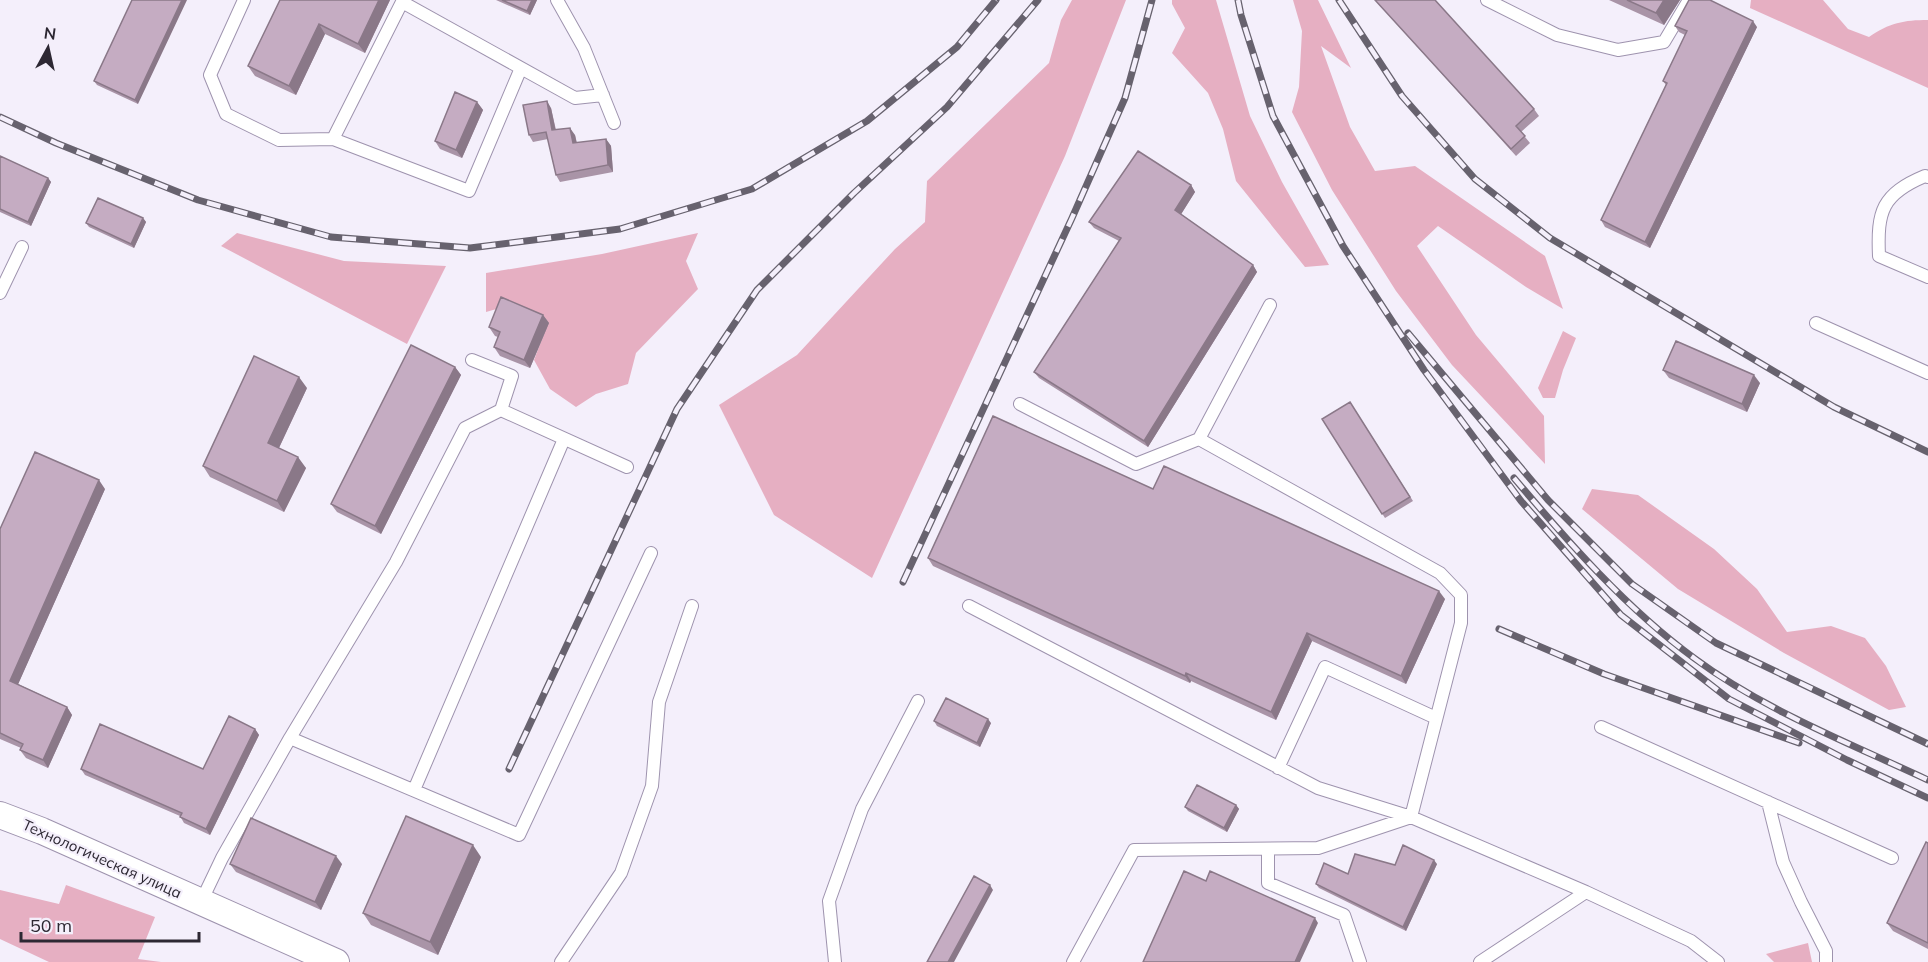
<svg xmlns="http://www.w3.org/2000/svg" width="1928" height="962" font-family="Mulish,sans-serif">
  <rect width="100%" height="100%" fill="#f4effb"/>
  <path fill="#e6afc2" d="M1072 0H1126L1065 156 872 578 774 515 719 405 797 355 895 249 925 222 927 181 1049 63 1061 20Z
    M1172 0H1216L1250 116 1282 182 1329 265 1305 267 1236 181 1223 129 1208 93 1172 53 1185 28 1172 4Z
    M1293 0H1318L1351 68 1321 46 1350 127 1375 171 1415 166 1545 256 1563 309 1526 287 1438 226 1417 246 1476 335 1544 416 1545 464 1452 365 1396 291 1332 190 1292 112 1299 87 1302 31Z
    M1751 0H1823L1848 29 1869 37C1889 23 1904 20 1928 20V88L1750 8Z
    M237 233 344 261 446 266 407 344 221 246Z
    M698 233 686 261 698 289 636 353 628 384 596 394 576 407 550 389 534 360 548 323 507 306 486 312V273L602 254Z
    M1563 331 1576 338 1563 370 1555 398H1543L1538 388Z
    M1592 489 1638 495 1714 549 1757 589 1787 632 1831 626 1865 638 1886 666 1906 707 1889 710 1784 653 1678 589 1582 509Z
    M66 885 155 917 138 959 161 962H49L0 939V890L59 904Z
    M1808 943 1812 962H1774L1766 954Z"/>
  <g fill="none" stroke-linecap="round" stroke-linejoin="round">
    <g stroke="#9e93ae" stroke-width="14">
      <path id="lane" d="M244 0 210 75 226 114 279 140 333 139 403 0
        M557 0 584 48 614 123
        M1487 0 1557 35 1618 50 1664 42 1689 0
        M402 2 575 98 603 95
        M333 139 469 191 521 68
        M1928 177 1925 176C1882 194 1877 211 1879 256L1928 277
        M0 293 22 247
        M1816 323 1928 373
        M472 360 512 376 501 410
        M1020 404 1136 464 1199 439
        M969 606 1318 788 1411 817 1461 623V595L1440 573 1199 439 1270 305
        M1601 727 1892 858
        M290 738 519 835 651 553
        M1278 768 1325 667 1436 718
        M414 790 564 439
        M1768 802 1783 862 1801 902 1826 951V962
        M1268 849V883L1344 915 1360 962
        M201 902 222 858 290 738 396 562 465 428 501 410 627 467
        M561 962 621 873 652 786 659 702 692 606
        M835 962 829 901 862 809 918 701
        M1073 962 1134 850 1318 848 1411 817 1586 892 1691 941 1718 962
        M1480 962 1586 892"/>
    </g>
    <g stroke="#9e93ae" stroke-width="28">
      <path id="street" d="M0 815 42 831 336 962"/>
    </g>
    <use href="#lane" stroke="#fff" stroke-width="12"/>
    <use href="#street" stroke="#fff" stroke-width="26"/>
    <g stroke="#67626e" stroke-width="7">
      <path id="rail" d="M1238 0 1241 15 1273 116 1343 246 1424 370 1521 501 1621 615 1729 699 1847 760 1928 798
        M1339 0 1402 96 1475 179 1550 238 1834 407 1928 452
        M0 117 56 143 198 200 331 237 470 248 620 229 752 189 867 121 957 47 996 0
        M1408 333 1548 500 1632 584 1716 643 1928 744
        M1514 478C1569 543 1626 608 1694 658 1764 710 1849 743 1928 780
        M903 582 1072 218 1125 98 1152 0
        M1499 629 1604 674 1799 743
        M509 769 677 409 757 290 854 193 947 107 1038 0"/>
    </g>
    <use href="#rail" stroke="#f4effb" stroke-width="4.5" stroke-dasharray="14" stroke-linecap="butt"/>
  </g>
  <path fill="#a994a7" d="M132 0 138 104 97 85 94 81Z
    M280 0H390L365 53 325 34 296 95 255 76 248 66Z
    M496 0H537L530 15Z
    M1375 0 1534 109 1539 116 1521 132 1530 143 1516 156Z
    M1609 0H1680L1664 25Z
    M1675 26 1757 27 1650 248 1605 227 1601 220 1666 85 1663 81 1685 35 1679 32Z
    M477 102 483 110 462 158 440 149 435 141Z
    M551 108 556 130 575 135 577 143 606 139 611 146 613 172 560 182 556 175 548 139 533 142 529 135Z
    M0 156 48 178 51 182 31 226 0 212Z
    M1191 185 1195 192 1181 214 1253 265 1257 272 1148 447 1039 378 1034 372 1119 241 1094 228 1089 222Z
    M143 218 146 222 134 248 89 227 86 223Z
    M543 315 549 323 530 368 500 356 494 347 498 337 495 336 489 327Z
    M455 367 461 375 381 534 337 512 331 504Z
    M1663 370 1760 383 1747 412 1669 378Z
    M307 388 279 448 306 468 284 512 210 477 203 466Z
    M1350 402 1413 501 1385 518 1322 419Z
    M105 489 18 684 67 707 72 715 48 768 26 758 20 750 21 748 0 739V529Z
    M1153 489 1445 599 1406 684 1312 641 1276 720 1191 681 1190 683 933 566 928 558Z
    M934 721 991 723 980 747 937 726Z
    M255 729 259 735 210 835 184 823 180 816 85 775 81 769H203Z
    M1236 805 1239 809 1227 832 1188 811 1185 807Z
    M1928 843V949L1893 931 1887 923Z
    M481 857 438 955 371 925 363 913Z
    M230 864H342L321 910 236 872Z
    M1437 864 1406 931 1319 888 1316 884 1348 874 1395 865Z"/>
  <path fill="#8a7888" d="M182 0H187L138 104 135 100Z
    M379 0H390L365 53 358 44Z
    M532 0H537L530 15 527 11Z
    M1664 0H1680L1664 25 1656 13Z
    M1753 21 1757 27 1650 248 1645 242Z
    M319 24 325 34 296 95 289 86Z
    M547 101 551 108 557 137 552 130Z
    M477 102 483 110 462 158 456 150Z
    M570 128 575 135 578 150 573 143Z
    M606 139 611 146 613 172 608 165Z
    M48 178 51 182 31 226 28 222Z
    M1191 185 1195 192 1180 216 1175 210Z
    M143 218 146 222 134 248 131 244Z
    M1253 265 1257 272 1148 447 1144 441Z
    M543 315 549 323 530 368 524 360Z
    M455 367 461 375 381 534 375 526Z
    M1754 375 1760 383 1747 412 1742 404Z
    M299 377 307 388 276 454 268 443Z
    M298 457 306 468 284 512 277 501Z
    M99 480 105 489 16 689 10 681Z
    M1439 591 1445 599 1406 684 1401 676Z
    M1307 633 1312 641 1276 720 1271 712Z
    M1186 673 1191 681 1190 683 1185 676Z
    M67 707 72 715 48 768 43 760Z
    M988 719 991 723 980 747 977 743Z
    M255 729 259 735 210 835 206 829Z
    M1236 805 1239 809 1227 832 1224 828Z
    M473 845 481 857 438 955 430 942Z
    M336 856 342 864 321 910 315 902Z
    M1434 860 1437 864 1406 931 1403 927Z
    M990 885 993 890 954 962H948Z
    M1315 918 1318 923 1300 962H1295Z"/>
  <path fill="#c5acc2" stroke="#8a7888" stroke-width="1.5" d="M132 0H182L135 100 94 81Z
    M280 0H379L358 44 319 24 289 86 248 66Z
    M502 0H532L527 11Z
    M1375 0H1435L1534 109 1516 126 1525 136 1511 149Z
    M1627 0H1664L1656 13Z
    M1689 0H1710L1753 21 1645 242 1601 220 1667 83 1663 81 1687 31 1675 26Z
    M455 92 477 102 456 150 435 141Z
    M547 101 552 130 570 128 573 143 606 139 608 165 556 175 546 132 529 135 523 105Z
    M1138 151 1191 185 1175 210 1253 265 1144 441 1034 372 1121 238 1089 222Z
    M0 156 48 178 28 222 0 209Z
    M98 198 143 218 131 244 86 223Z
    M501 297 543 315 524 360 494 347 500 332 489 327Z
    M1676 341 1754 375 1742 404 1663 370Z
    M411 345 455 367 375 526 331 504Z
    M254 356 299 377 268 443 298 457 277 501 203 466Z
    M1350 402 1410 497 1382 514 1322 419Z
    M993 416 1153 489 1164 466 1439 591 1401 676 1307 633 1271 712 1186 673 1185 676 928 558Z
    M35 452 99 480 10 681 67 707 43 760 20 750 23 744 0 733V529Z
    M946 698 988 719 977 743 934 721Z
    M229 716 255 729 206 829 180 817 182 813 81 769 100 724 203 769Z
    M1197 785 1236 805 1224 828 1185 807Z
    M406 816 473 845 430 942 363 913Z
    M251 818 336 856 315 902 230 864Z
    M1926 842 1928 843V943L1887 923Z
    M1403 845 1434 860 1403 927 1316 884 1324 863 1348 874 1355 854 1395 865Z
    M1184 871 1206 881 1210 871 1315 918 1295 962H1143Z
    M974 876 990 885 948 962H927Z"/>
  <g text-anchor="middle" stroke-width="4.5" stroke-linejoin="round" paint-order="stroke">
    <g font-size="15" fill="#2d2833" stroke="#f4effb">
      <text transform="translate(102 859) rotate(24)" y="5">Технологическая улица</text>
    </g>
  </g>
  <g transform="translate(48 48) rotate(8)" stroke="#f4effb" stroke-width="4.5" paint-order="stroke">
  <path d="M0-4.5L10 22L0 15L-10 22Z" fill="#2d2833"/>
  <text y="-9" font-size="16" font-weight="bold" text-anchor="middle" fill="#2d2833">N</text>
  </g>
  <path d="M21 932v9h178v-9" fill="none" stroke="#2d2833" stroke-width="3"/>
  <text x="30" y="932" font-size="18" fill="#2d2833" stroke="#f4effb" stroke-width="4.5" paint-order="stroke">50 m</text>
</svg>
